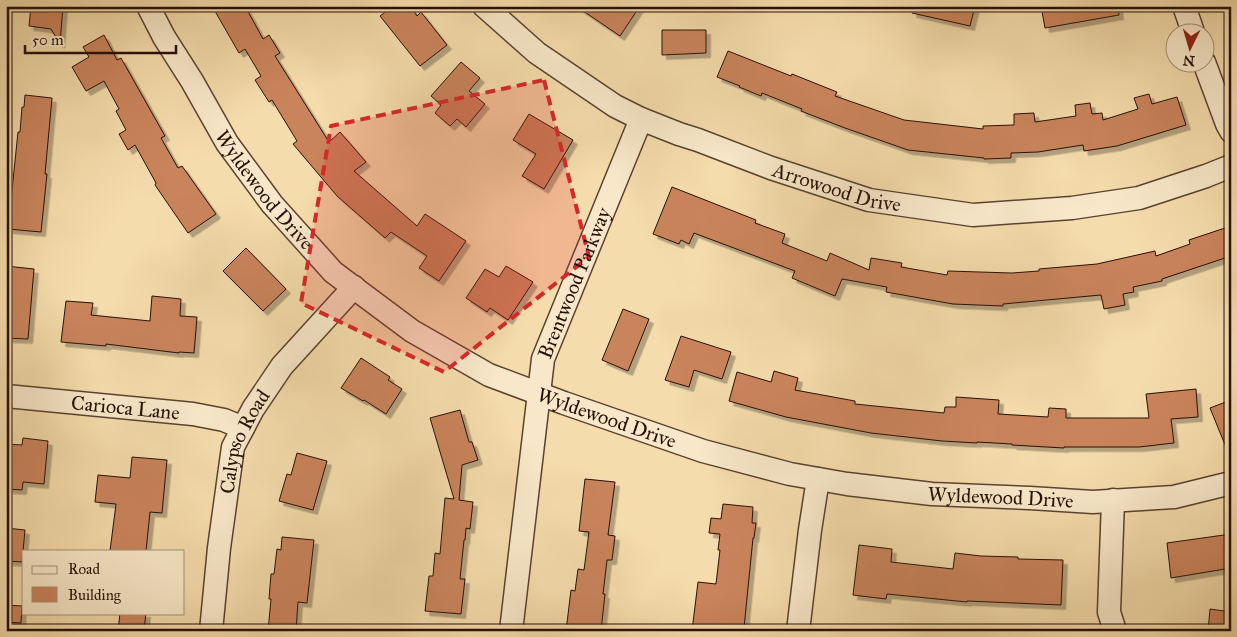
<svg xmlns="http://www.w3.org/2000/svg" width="1237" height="637" font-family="'IM FELL Great Primer',serif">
  <defs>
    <filter id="shadow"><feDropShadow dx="4.5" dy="4.5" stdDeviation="0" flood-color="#0004"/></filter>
  </defs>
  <rect width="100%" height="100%" fill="#f5dcac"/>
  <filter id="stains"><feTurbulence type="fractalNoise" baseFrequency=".004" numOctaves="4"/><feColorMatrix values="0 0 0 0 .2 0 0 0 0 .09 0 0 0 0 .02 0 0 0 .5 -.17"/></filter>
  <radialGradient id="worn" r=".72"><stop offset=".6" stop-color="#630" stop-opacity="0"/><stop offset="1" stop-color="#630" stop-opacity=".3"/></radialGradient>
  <path fill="#ca845b" stroke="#260f06" filter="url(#shadow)" d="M31 6H63L60 44 51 29 29 26Z
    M212 6H245L263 39 269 35 280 53 275 56 329 142 340 132 366 162 354 171 417 226 425 214 466 241 439 281 419 268 427 256 391 232 385 238 337 196 293 144 297 141 272 100 269 102 255 80 261 76 245 49 239 53Z
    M393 6H410L417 16 421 12 447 45 420 66 380 16Z
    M576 6H640L620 36Z
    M913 6H975L970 26 912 13Z
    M1041 6H1118L1119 15 1045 28Z
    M662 30H706V53L662 55Z
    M104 35 117 60 121 58 165 136 161 138 178 168 182 166 216 214 188 233 155 185 156 183 135 145 128 150 119 134 126 130 116 111 119 109 104 81 86 91 72 67 89 57 83 47Z
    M728 51 791 76 792 74 837 92 835 96 904 120 983 129V126L1014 125V114L1034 113 1035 122 1076 116 1075 105 1090 103 1092 114 1102 113 1103 120 1138 109 1134 98 1149 94 1152 104 1177 97 1186 125 1117 146 1084 151 1083 145 1038 152 1011 153V158L984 159V158L908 150 845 128 801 111 802 109 762 93 761 96 739 87 740 86 717 77Z
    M461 62 480 78 469 91 485 104 466 127 457 119 450 126 435 113 441 105 431 96Z
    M25 95 52 98 45 174H47L41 232 8 229 18 132H20L22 107H24Z
    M529 114 573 140 544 189 522 176 536 154 513 140Z
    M672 187 756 220 755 223 785 234 782 243 827 261 830 253 869 270 871 258 902 263 901 267 947 275 948 271 1012 273 1039 271V269L1097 264 1155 251 1156 256 1190 244 1189 240 1231 226V256L1162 279V281L1133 287 1134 292 1123 294 1125 305 1104 309 1101 295 1003 304V306L953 304 886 292 887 287 842 279 835 296 792 278 795 271 694 233 689 244 681 240 679 244 653 234Z
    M246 248 286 289 263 311 223 271Z
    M6 266 34 269 28 339 6 338Z
    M506 266 533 282 508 320 490 308 487 312 466 298 485 269 499 277Z
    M152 296 181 299 180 316 197 317 194 353 179 352V353L106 344V346L61 342 66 301 93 303 91 315 150 321Z
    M623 309 649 319 628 371 602 360Z
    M681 336 731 352 722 379 694 370 689 387 665 380Z
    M361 358 390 377 388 380 402 389 386 414 364 400 363 401 341 388Z
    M774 371 798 378 795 390 855 401V404L944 413 945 407H956V397L999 400 998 414 1048 417 1049 408 1066 409V418H1149L1146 394 1196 389 1198 417 1171 419 1174 443 1139 447H1064V448L1012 445V444L977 442V443L942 441 871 433 786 417 729 401 737 372 771 382Z
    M1231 400V457H1230L1210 408Z
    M460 410 469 442H472L478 460 462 465 459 500 473 502 470 529 466 528 465 540H464L460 579H465L461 614 425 611 429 576H433L435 553 440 554 445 498 454 499 430 418Z
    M23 438 48 441 44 484 23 482 22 490 6 489V444L22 445Z
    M297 453 327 461 313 510 279 501 287 474 291 475Z
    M132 457 167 460 162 513 150 512 146 551H110L116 504 95 502 98 475 130 478Z
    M585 479 615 482 608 535 615 536 612 560H607L603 594H605L601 631H566L571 590 575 591 578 569 584 570 589 532 579 531Z
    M723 504 753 507 752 523H756L754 538H753L744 628 739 627V631H692L698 582 716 584 720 550H718L720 534 709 533 711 518 721 519Z
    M6 528 25 530 22 562 6 561Z
    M1231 534V568L1171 578 1167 543Z
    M282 537 314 540 307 603 298 602 296 631H268L271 599H269L271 574H274L277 549 281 550Z
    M859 545 892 549 891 562 953 569 955 553 981 556 1018 557V559L1063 560 1061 605 967 601V602L887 594 886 599 853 595Z
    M6 605 22 606 21 623 6 622Z
    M1210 609 1231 612V631H1208Z
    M120 613H146L144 631H118Z"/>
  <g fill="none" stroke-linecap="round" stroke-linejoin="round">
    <g stroke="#5a4230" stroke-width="25">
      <g id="minor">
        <path id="s1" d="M148 6 164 37 192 81 227 143 272 204 333 272 412 331 489 375 564 403 703 451 790 474 847 484 932 494 1030 498 1093 502 1174 497 1231 483"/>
        <path id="s2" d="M484 6 537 53 615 106 641 119 679 134 698 140 771 168 869 200 973 215 1072 208 1139 198 1206 176 1231 166"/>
        <path d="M1184 6 1193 32"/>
        <path d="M1204 62 1227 124 1231 131"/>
        <path id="s3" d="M6 396 193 414 224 420 243 428"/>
        <path d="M1113 500 1109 612 1115 631"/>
        <path id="s4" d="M211 631 219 548 233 447 253 409 282 366 354 287"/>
        <path id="s5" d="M511 631 543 359 641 119"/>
        <path d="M798 631 810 530 818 479"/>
      </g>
    </g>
    <use href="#minor" stroke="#f8e8c9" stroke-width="22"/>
  </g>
  <path fill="#d62828" fill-opacity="0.2" stroke="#d62828" stroke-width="4" stroke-dasharray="10 6" stroke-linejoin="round" d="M544 80 589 257 444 372 301 303 331 126Z"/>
  <g text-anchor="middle" stroke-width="4" stroke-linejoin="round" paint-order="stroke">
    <g font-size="20" fill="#260f06" stroke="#f8e8c9">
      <text dy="7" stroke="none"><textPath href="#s2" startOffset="402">Arrowood Drive</textPath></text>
      <text dy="7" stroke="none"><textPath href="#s1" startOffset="218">Wyldewood Drive</textPath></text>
      <text dy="7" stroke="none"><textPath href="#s5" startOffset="356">Brentwood Parkway</textPath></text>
      <text dy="7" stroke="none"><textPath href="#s3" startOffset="120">Carioca Lane</textPath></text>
      <text dy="7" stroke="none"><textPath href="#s1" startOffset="638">Wyldewood Drive</textPath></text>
      <text dy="7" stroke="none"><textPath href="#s4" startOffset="194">Calypso Road</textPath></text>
      <text dy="7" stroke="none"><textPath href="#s1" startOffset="1042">Wyldewood Drive</textPath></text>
    </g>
  </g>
  <rect width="1237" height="637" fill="none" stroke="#f5dcac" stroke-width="25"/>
  <rect x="8" y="8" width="1222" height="622" fill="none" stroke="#260f06" stroke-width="2.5"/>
  <rect x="12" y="12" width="1212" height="612" fill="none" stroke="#260f06"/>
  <rect x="22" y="550" width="162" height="65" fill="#f8e8c9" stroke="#a4917b"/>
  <rect x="32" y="566" width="25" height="8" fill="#f8e8c9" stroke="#a4917b"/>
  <text x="68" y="574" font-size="15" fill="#260f06">Road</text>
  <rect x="32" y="587" width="25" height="15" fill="#ca845b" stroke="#a4917b"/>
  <text x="68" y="600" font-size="15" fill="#260f06">Building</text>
  <g transform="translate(1190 48) rotate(185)"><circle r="24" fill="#f8e8c9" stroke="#a4917b"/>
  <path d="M0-4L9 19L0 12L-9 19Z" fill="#8f2418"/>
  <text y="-8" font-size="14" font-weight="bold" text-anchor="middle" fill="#260f06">N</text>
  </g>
  <path d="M25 45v8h151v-8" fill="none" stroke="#260f06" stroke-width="2.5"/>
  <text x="32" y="45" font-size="15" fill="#260f06" stroke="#f8e8c9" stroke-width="4" paint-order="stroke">50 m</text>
  <rect width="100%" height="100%" filter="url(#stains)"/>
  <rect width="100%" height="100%" fill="url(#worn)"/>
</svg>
